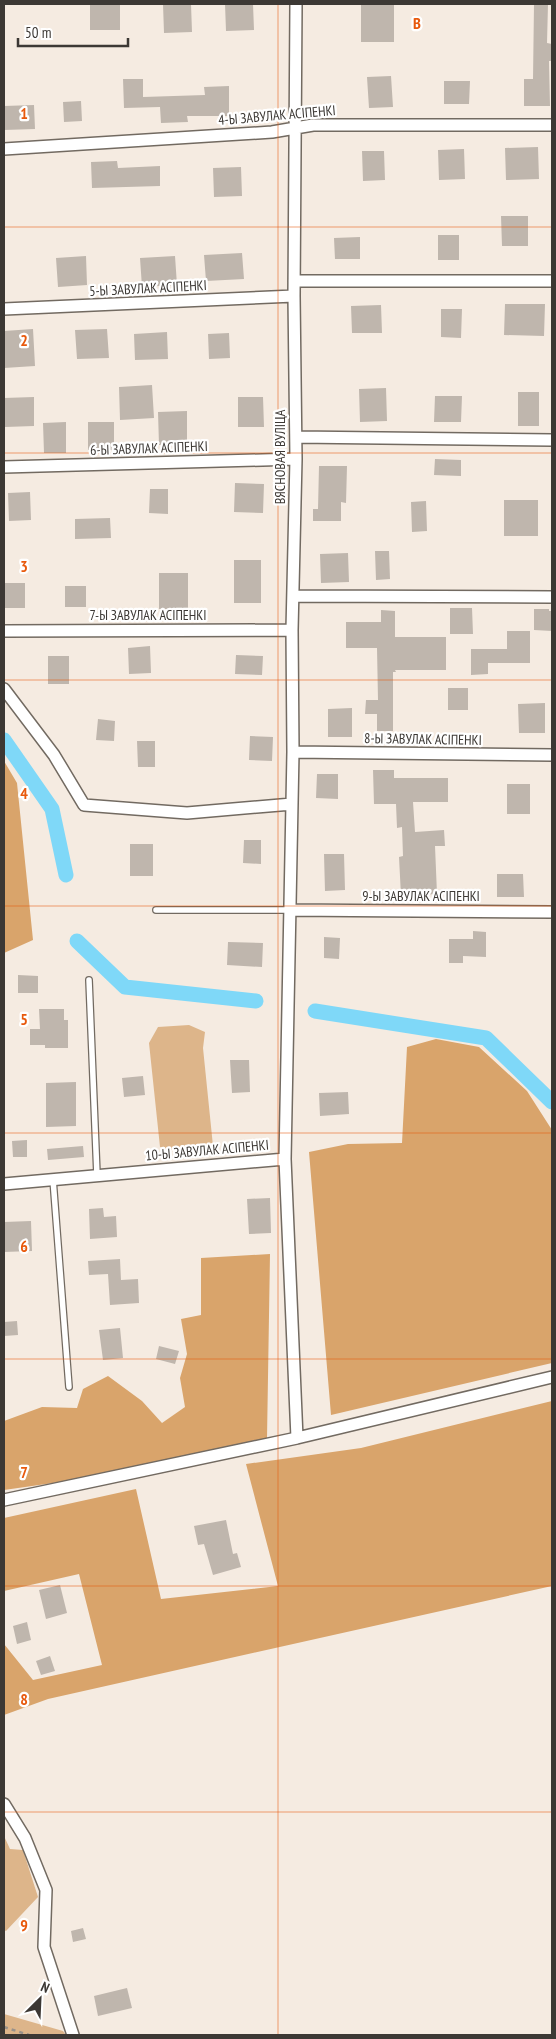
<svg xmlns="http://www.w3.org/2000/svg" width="556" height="2039" font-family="'PT Sans Narrow',sans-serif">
  <rect width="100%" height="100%" fill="#f5ebe1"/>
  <path fill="#ddb58a" d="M189 1025 205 1032 203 1048 213 1146 184 1153 160 1147 149 1043 158 1027Z
    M4 1836 10 1849 23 1850 38 1897 6 1931 4 1930Z
    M4 2014 63 2031 66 2035H4Z"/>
  <path fill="#d9a46b" d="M4 761 17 783 33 940 4 953Z
    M436 1039 479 1047 527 1091 552 1130V1363L331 1415 309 1152 348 1144 402 1143 407 1047Z
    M270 1254 267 1439 60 1482 4 1490V1421L42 1407 77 1408 83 1389 108 1376 142 1401 162 1423 185 1407 180 1378 187 1354 181 1319 201 1315V1258Z
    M552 1401V1586L48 1699 4 1715V1644L33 1680 102 1665 79 1574 4 1591V1518L136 1489 161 1599 278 1586 246 1464 361 1448Z"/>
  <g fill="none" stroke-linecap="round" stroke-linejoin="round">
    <path stroke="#7fd8f8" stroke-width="15" d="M4 740 52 809 66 875
      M77 941 125 987 256 1001
      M315 1011 486 1038 552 1102"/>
  </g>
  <path fill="#bfb6ad" d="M90 4H120V30H90Z
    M163 4H191L192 32 164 33Z
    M225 4H253L254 30 226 31Z
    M361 4H394V42H361Z
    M534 4H548L547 43 552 44V61H549L550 106H524V79H533Z
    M391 76 393 107 369 108 367 77Z
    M123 79H143V97L205 95 204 87 229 86V116H187L188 122 161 123 160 107 124 108Z
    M444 81H470L469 104H444Z
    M81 101 82 121 64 122 63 102Z
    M34 105 35 129 4 130V106Z
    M538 147 539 179 506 180 505 148Z
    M464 149 465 179 439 180 438 150Z
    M362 151H384L385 180 363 181Z
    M117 161 118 168 160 166V186L92 188 91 162Z
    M241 167 242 196 214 197 213 168Z
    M501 216H528V246H502Z
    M438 235H459V260H438Z
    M360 237V259H335L334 238Z
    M242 253 244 279 206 281 204 255Z
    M86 256 87 285 58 287 56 258Z
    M175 256 177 285 142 287 140 258Z
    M505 304H545L544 336 504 335Z
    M381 305 382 333H352L351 306Z
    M441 309H462L461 338 441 337Z
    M33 329 35 366 4 368V331Z
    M107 329 109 358 77 359 75 330Z
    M167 332 168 359 135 360 134 334Z
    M229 333 230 358 209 359 208 334Z
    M152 385 154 418 120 420 119 387Z
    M386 388 387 421 360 422 359 389Z
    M518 392H539V426H518Z
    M435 396H462L461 422H434Z
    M34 397V426L5 427 4 398Z
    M238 397H263L264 427H238Z
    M187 411V444L159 445 158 412Z
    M66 422V453H44L43 423Z
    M88 422H114V450H88Z
    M435 459 461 460V476L434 475Z
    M319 466H347L346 503 341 502V521H313V509H318Z
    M235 483 264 484 263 513 234 512Z
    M150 489H168V514L149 513Z
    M30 492 31 520 9 521 8 493Z
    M504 500H538V536H504Z
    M426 501 427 531 412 532 411 502Z
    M110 518 111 538 75 539V519Z
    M375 551H389L390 579 376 580Z
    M348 553 349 582 321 583 320 554Z
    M234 560H261V603H234Z
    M159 573H188V609H159Z
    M4 583H25V608H4Z
    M65 586H86V607H65Z
    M450 608H472L473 634H450Z
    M534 609H549V611H552V631L534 630Z
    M381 610 395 611V637H446V670H395L396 672H393V731H377V714H365L366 700H378L377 648H346V622H381Z
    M507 631H530V663H488V674L471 675V649H507Z
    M150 646 151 673 129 674 128 648Z
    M236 655 263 656 262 675 235 674Z
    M48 656H69V684H48Z
    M448 688H468V710H448Z
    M545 703V733H519L518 704Z
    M352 708V737H328V709Z
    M98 719 115 721 114 741 96 740Z
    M250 736 273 737 272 761 249 760Z
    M137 741H155V767H138Z
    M373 770H394V778H448V802H413L415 832 444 830 445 846H435L437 894 401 896 399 857 403 856 402 827 397 828 396 804H374Z
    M317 774H338V799L316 798Z
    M507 784H530V814H507Z
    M244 840H261V864L243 863Z
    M130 844H153V876H130Z
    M324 854H344L345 890 325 891Z
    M497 874H523L524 897H497Z
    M473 931 486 932V957L463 956V963H449V939H473Z
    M324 937 340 938 339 959 324 958Z
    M228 942 263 943 262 967 227 965Z
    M18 975 38 976V993H18Z
    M39 1009H64V1020H68V1048H45V1045H30V1029H40Z
    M230 1060H249L250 1092 232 1093Z
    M143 1076 145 1095 124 1097 122 1078Z
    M76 1082V1126L46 1127V1083Z
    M348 1092 349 1114 320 1116 319 1093Z
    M27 1140V1157H13L12 1141Z
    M83 1146 84 1157 48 1160 47 1149Z
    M270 1198 271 1233 249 1234 247 1199Z
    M103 1208 104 1217 116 1216 117 1237 90 1239 89 1209Z
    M31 1221 32 1251 4 1252V1222Z
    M120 1259 121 1280 138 1279 139 1303 110 1305 108 1274 89 1275 88 1261Z
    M17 1321 18 1335 4 1336V1322Z
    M120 1328 123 1358 103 1360 99 1330Z
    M159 1346 179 1351 175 1364 156 1359Z
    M226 1520 233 1554 237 1553 241 1567 213 1575 204 1544 198 1545 194 1526Z
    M60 1585 67 1613 46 1619 39 1590Z
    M27 1622 31 1640 17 1644 13 1626Z
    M50 1656 55 1671 41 1675 36 1661Z
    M83 1928 86 1939 73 1942 71 1931Z
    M127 1988 132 2008 98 2016 94 1996Z"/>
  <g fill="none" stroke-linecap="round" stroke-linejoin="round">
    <g stroke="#726a61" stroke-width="8">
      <path id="lane" d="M156 910H290
        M89 980 97 1175
        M53 1179 69 1387"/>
    </g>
    <g stroke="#726a61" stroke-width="14">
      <path id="street" d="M4 149 272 132 313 125H552
        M294 281H552
        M4 309 294 296
        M296 437 552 440
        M4 467 296 459
        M293 596 552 597
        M4 631 292 630
        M4 689 54 755 84 805 187 813 292 804
        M293 752 552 755
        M290 910 552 912
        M285 1159 297 1438
        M4 1184 285 1159 293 752 292 630 296 459 294 296 296 4
        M4 1500 297 1438 552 1377
        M4 1804 25 1838 46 1890 44 1947 73 2035"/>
    </g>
    <path stroke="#98918a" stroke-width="2.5" stroke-dasharray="4 4" stroke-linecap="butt" d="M4 2027 29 2035"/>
    <use href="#lane" stroke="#fff" stroke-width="5.5"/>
    <use href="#street" stroke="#fff" stroke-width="11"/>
  </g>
  <path fill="none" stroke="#e8590c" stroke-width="1" stroke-opacity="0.55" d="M278 4V2035M4 227H552M4 453H552M4 680H552M4 906H552M4 1133H552M4 1359H552M4 1586H552M4 1812H552"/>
  <g text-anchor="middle" stroke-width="4.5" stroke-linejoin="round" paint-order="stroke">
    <g font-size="14" fill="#3c3834" stroke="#fff">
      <text transform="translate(277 115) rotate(-5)" y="5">4-Ы ЗАВУЛАК АСІПЕНКІ</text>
      <text transform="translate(148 288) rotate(-3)" y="5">5-Ы ЗАВУЛАК АСІПЕНКІ</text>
      <text transform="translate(149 448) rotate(-2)" y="5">6-Ы ЗАВУЛАК АСІПЕНКІ</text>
      <text transform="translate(280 457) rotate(-90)" y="5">ВЯСНОВАЯ ВУЛІЦА</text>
      <text x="148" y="620">7-Ы ЗАВУЛАК АСІПЕНКІ</text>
      <text transform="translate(423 739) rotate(1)" y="5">8-Ы ЗАВУЛАК АСІПЕНКІ</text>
      <text x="421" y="901">9-Ы ЗАВУЛАК АСІПЕНКІ</text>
      <text transform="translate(207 1150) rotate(-5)" y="5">10-Ы ЗАВУЛАК АСІПЕНКІ</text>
    </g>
  </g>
  <g font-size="16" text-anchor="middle" font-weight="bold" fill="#e8590c" stroke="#fff" stroke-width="4.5" stroke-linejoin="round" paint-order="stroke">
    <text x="417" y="29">B</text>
    <text x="24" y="119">1</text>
    <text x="24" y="346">2</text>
    <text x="24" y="572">3</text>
    <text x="24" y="799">4</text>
    <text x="24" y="1025">5</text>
    <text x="24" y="1252">6</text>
    <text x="24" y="1478">7</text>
    <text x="24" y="1705">8</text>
    <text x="24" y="1931">9</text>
  </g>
  <rect width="556" height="2039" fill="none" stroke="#3c3834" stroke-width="10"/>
  <g transform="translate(40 1999) rotate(24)" stroke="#ffffff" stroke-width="4" paint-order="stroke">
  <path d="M0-4L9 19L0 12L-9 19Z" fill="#3c3834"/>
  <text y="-8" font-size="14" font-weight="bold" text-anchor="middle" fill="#3c3834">N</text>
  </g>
  <path d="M18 38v8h110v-8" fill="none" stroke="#3c3834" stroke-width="2.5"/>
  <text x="25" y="38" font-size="15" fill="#3c3834" stroke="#ffffff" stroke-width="4" paint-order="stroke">50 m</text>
</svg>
